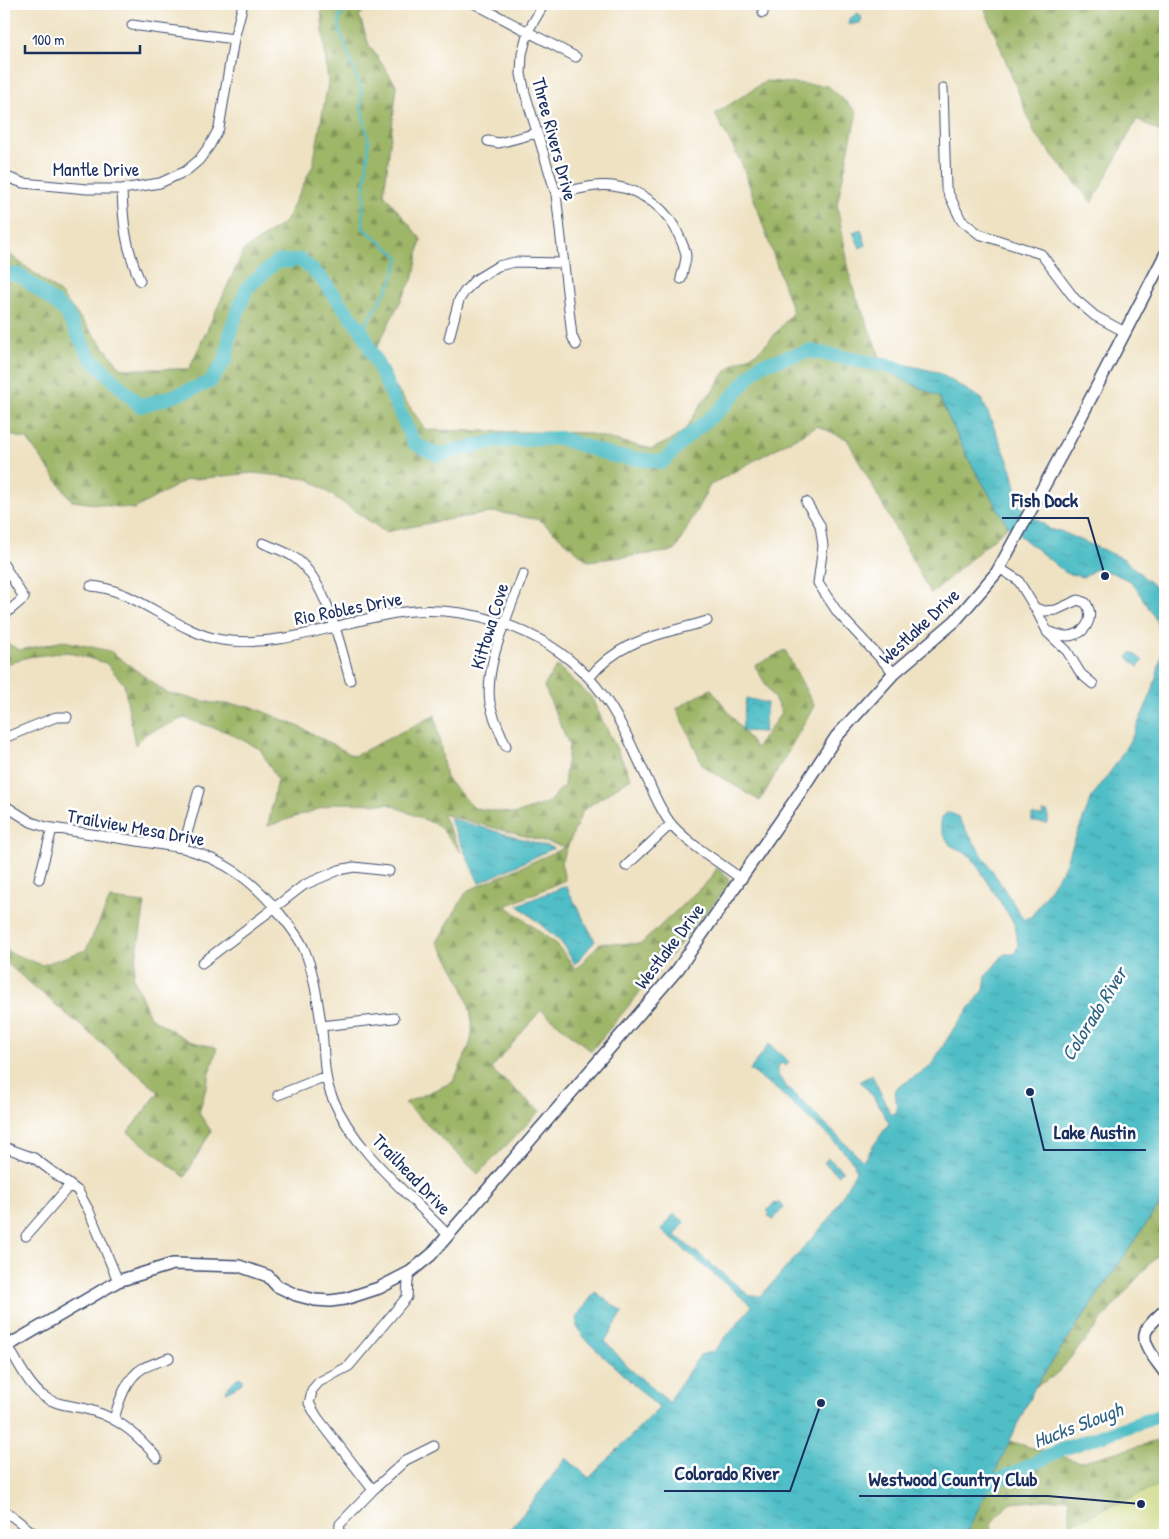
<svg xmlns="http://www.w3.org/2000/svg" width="1169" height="1539" font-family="'Patrick Hand',sans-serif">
  <defs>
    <pattern id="forest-firs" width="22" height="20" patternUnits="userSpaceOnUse" patternTransform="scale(1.25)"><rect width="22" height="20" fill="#9eb667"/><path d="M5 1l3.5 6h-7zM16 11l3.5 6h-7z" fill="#809458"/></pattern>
    <pattern id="water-ripples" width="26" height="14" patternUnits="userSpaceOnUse" patternTransform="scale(1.25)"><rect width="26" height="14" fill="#4fbec6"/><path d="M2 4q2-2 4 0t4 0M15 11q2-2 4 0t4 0" fill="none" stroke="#419ba4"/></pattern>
  </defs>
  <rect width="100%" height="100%" fill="#fff"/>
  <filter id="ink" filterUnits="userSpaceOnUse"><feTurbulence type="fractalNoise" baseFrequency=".02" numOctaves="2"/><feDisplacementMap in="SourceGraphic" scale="10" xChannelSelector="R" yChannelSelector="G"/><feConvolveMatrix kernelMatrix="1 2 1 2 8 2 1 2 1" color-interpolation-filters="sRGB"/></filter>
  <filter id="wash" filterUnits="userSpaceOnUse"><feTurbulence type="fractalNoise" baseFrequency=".0096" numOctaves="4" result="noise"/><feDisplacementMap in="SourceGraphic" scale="20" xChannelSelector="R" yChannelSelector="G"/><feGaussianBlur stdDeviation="1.12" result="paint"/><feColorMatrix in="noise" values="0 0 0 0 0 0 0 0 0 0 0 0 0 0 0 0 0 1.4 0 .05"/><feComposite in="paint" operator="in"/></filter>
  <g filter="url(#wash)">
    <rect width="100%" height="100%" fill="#efe2c3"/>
    <path fill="url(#forest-firs)" stroke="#5c7262" d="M326 4H376L359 15 369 45 397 86 384 194 421 239 414 276 390 321 377 348 395 386 426 430 586 433 652 449 673 439 685 430 702 403 713 390 725 372 734 364 756 353 764 346 770 340 793 312 742 164 715 114 766 81 828 86 857 112 837 204 852 286 881 359 898 377 939 397 968 458 1008 526 931 594 847 439 817 426 710 485 675 551 588 561 540 520 496 512 445 520 385 532 309 479 253 473 186 480 134 509 72 501 27 439 4 434V250L59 292 122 369H189L244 250 285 222 313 165 328 83 321 11Z
      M983 4H1165V135L1137 119 1092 203 1035 134Z
      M64 641 110 651 167 693 213 703 250 706 300 727 354 756 435 715 446 778 474 808 516 814 549 802 564 785 569 745 544 686 557 666 591 697 631 778 583 810 561 862 565 880 506 906 557 945 576 969 600 943 641 944 711 878 717 868 727 877 730 884 591 1051 541 1010 491 1069 540 1111 478 1174 405 1103 453 1082C458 1071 471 1046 472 1035 475 1003 454 967 437 942L467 891 566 847 442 814 461 852 439 826 389 804 336 803 268 826 277 779 260 749 227 732 184 718 147 733 135 745 124 684 106 663 67 652 28 657 4 665V642L20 650Z
      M785 650 814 706 760 801 703 766 677 708 711 689 756 748 782 712 755 666Z
      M110 899 145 903 133 977 150 1017 189 1041 217 1048 199 1113 211 1131 185 1177 128 1132 159 1092 4 961V950L42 965 86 950Z
      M1165 1198V1247L1131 1285 1057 1374 1035 1387 1150 1218Z
      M1165 1439V1483L1069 1525V1498L1010 1503 991 1523 990 1535H966L1009 1441 1080 1462Z"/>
    <path fill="#c8d476" stroke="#72826a" d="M1165 1483V1535H1045Z"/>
    <path fill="url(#water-ripples)" stroke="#357692" d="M858 13 862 18 860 23 848 25 849 19Z
      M861 229 866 245 860 248 853 232Z
      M881 359 937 372 982 399 1012 470 1020 506 1051 530 1060 531 1124 559 1165 596V1198L1150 1218 1035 1387 966 1535H505L526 1510 566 1458 589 1478 659 1408 589 1343 577 1328V1316L595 1292 623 1312 605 1341 629 1368 670 1403 674 1393 700 1355 714 1351 752 1306 661 1230 674 1214 685 1222 675 1235 750 1296H761L830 1218 856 1171 854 1163 831 1138 776 1089 750 1070 769 1044 789 1062 786 1066 782 1063 778 1067V1075L785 1085 863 1161 889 1123 873 1096 860 1081 872 1075 891 1115 897 1112 895 1089 930 1067 954 1028 984 990 986 976 1004 954H1015L1018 945 1015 925 971 856 950 845 941 830V818L948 812 957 816 1024 920 1032 916 1064 867 1092 797 1118 761 1133 735 1152 692 1165 643 1154 616 1132 582 1113 573 1096 569 1083 577 1066 573 1008 526 968 458 939 397 898 377Z
      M1132 652 1143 661 1138 667 1127 657Z
      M746 698 767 703 764 732 742 731Z
      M1043 812H1048V823L1032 822V815L1043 816Z
      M449 818 554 848 479 883Z
      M566 886 595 941 575 964 561 942 518 905Z
      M828 1158 843 1171 839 1175 824 1163Z
      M779 1202 784 1207 773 1220 768 1216 770 1213 767 1211 774 1203 777 1204Z
      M240 1377 243 1380 241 1384 226 1392 227 1388 236 1379Z"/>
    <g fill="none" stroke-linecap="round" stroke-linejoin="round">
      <path stroke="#4fbec6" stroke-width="2.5" d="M353 4 339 18 340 31 361 91 362 111 369 142 363 210V228L399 257 392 281 362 331"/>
      <path stroke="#4fbec6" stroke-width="14" d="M4 274 20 275 66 312 89 356 140 406 174 396 210 382 226 359 231 329 247 288 276 262 301 260 320 277 362 331 414 443 437 455 496 441 560 438 613 456 663 462 685 439 723 407 760 365 809 351 894 367 904 371
        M973 1488H978L1023 1469 1060 1450 1165 1414"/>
    </g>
  </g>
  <g filter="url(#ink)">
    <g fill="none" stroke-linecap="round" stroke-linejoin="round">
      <g stroke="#3b4a6d" stroke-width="11">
        <path id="minor" d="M475 4 576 57
          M544 4 528 31 522 54 521 74 525 93 556 194 572 336 576 345
          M763 13 764 4
          M132 25 234 39
          M943 88 946 188 961 220 979 234 1041 254 1075 299 1095 316 1125 332
          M488 141 499 143 537 133
          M4 176 23 183 87 189H122L160 183 186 171 199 160 210 145 219 128 234 39 243 4
          M122 189C123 226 126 247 140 281
          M556 194C575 190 594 184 613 186 643 190 669 210 680 238 682 243 686 251 686 256 686 264 682 272 681 279
          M449 338 459 300 465 291 475 280 498 266 515 262 563 263
          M806 502 820 525 823 546 818 583 838 613 894 673
          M263 543C274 548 286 551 295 558 326 580 340 644 350 680
          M4 565 24 598 4 615
          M999 568 1018 580 1035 608 1045 611 1056 610 1078 600 1086 603C1095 618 1086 635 1067 636 1061 636 1053 633 1047 631L1035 608
          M91 586C136 589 177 633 222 640 277 648 332 625 385 615 456 600 538 624 588 677 616 706 632 747 649 783 655 797 662 813 672 825 691 846 718 861 740 878
          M1047 632 1067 651 1081 674 1093 684
          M589 678C621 638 661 635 707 621
          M4 738 56 717H67
          M506 746C500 732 493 718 490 703 484 664 510 611 523 574
          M4 805 31 822 46 827 183 848C226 861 253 880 281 915 289 925 299 937 304 949 314 972 317 998 321 1023 325 1047 322 1074 332 1097 355 1152 408 1193 448 1235
          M183 848 199 790
          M626 866 671 824
          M39 879 52 829
          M202 963 304 885 339 870 354 867 389 871
          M321 1026 394 1018
          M278 1095 326 1076
          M4 1147 34 1158 78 1191 89 1211 118 1281
          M26 1236 70 1185
          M8 1346C17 1361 29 1386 43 1396 59 1407 76 1405 93 1411 120 1419 139 1436 157 1458
          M114 1419C119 1401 126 1378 143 1368 151 1364 161 1361 169 1358
          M373 1490 317 1417 309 1403 311 1396 312 1390 319 1382 349 1366 407 1297 408 1281 410 1272
          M4 1510 36 1535
          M339 1535 340 1524 373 1490 406 1460 434 1446"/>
      </g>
      <g stroke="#3b4a6d" stroke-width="14">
        <path id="tertiary" d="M1165 1310C1159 1316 1150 1323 1146 1331 1140 1344 1158 1362 1165 1373
          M4 1348 118 1281 173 1264 239 1266 268 1276 277 1286 296 1295 315 1300 330 1301 345 1299 379 1288 410 1272 431 1255 678 969 795 800 836 737 894 673 955 621 997 572 1067 444 1165 255"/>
      </g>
      <use href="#minor" stroke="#fff" stroke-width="9"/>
      <use href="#tertiary" stroke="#fff" stroke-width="11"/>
    </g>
  </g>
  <g text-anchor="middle" stroke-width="5" stroke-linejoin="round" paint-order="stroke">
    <g font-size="19" fill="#1b2f5e" stroke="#fff">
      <text transform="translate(555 139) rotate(75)" y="7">Three Rivers Drive</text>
      <text x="96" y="176">Mantle Drive</text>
      <text transform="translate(348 608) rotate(-11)" y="7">Rio Robles Drive</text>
      <text transform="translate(489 626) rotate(-73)" y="7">Kittowa Cove</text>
      <text transform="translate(919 626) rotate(-43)" y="7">Westlake Drive</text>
      <text transform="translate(136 827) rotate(10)" y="7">Trailview Mesa Drive</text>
      <text transform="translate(669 946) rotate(-53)" y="7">Westlake Drive</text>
      <text transform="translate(412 1174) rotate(46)" y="7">Trailhead Drive</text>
    </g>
    <g font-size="20" font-style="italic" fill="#2d6182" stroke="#fff">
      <text transform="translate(1094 1014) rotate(-58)" y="7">Colorado River</text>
      <text transform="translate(1078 1425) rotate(-21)" y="7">Hucks Slough</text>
    </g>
  </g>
  <path fill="none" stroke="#1b2f5e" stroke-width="2" d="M1105 576L1088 518H1002M1030 1092L1044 1150H1146M821 1403L790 1491H664M1141 1504L1048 1496H859"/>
  <g fill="#1b2f5e" stroke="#fff" stroke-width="2">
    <circle cx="1105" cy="576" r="5"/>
    <circle cx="1030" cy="1092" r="5"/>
    <circle cx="821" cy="1403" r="5"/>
    <circle cx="1141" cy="1504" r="5"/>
  </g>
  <g font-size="20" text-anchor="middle" font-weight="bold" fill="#1b2f5e" stroke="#fff" stroke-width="5" stroke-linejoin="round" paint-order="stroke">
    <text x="1045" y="507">Fish Dock</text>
    <text x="1095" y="1139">Lake Austin</text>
    <text x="727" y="1480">Colorado River</text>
    <text x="953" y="1486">Westwood Country Club</text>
  </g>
  <rect width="1169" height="1539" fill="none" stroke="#fff" stroke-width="20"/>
  <path d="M25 45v8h115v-8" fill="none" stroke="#1b2f5e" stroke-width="2.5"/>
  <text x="32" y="45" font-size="15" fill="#1b2f5e" stroke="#ffffff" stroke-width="4" paint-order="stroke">100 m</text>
</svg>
